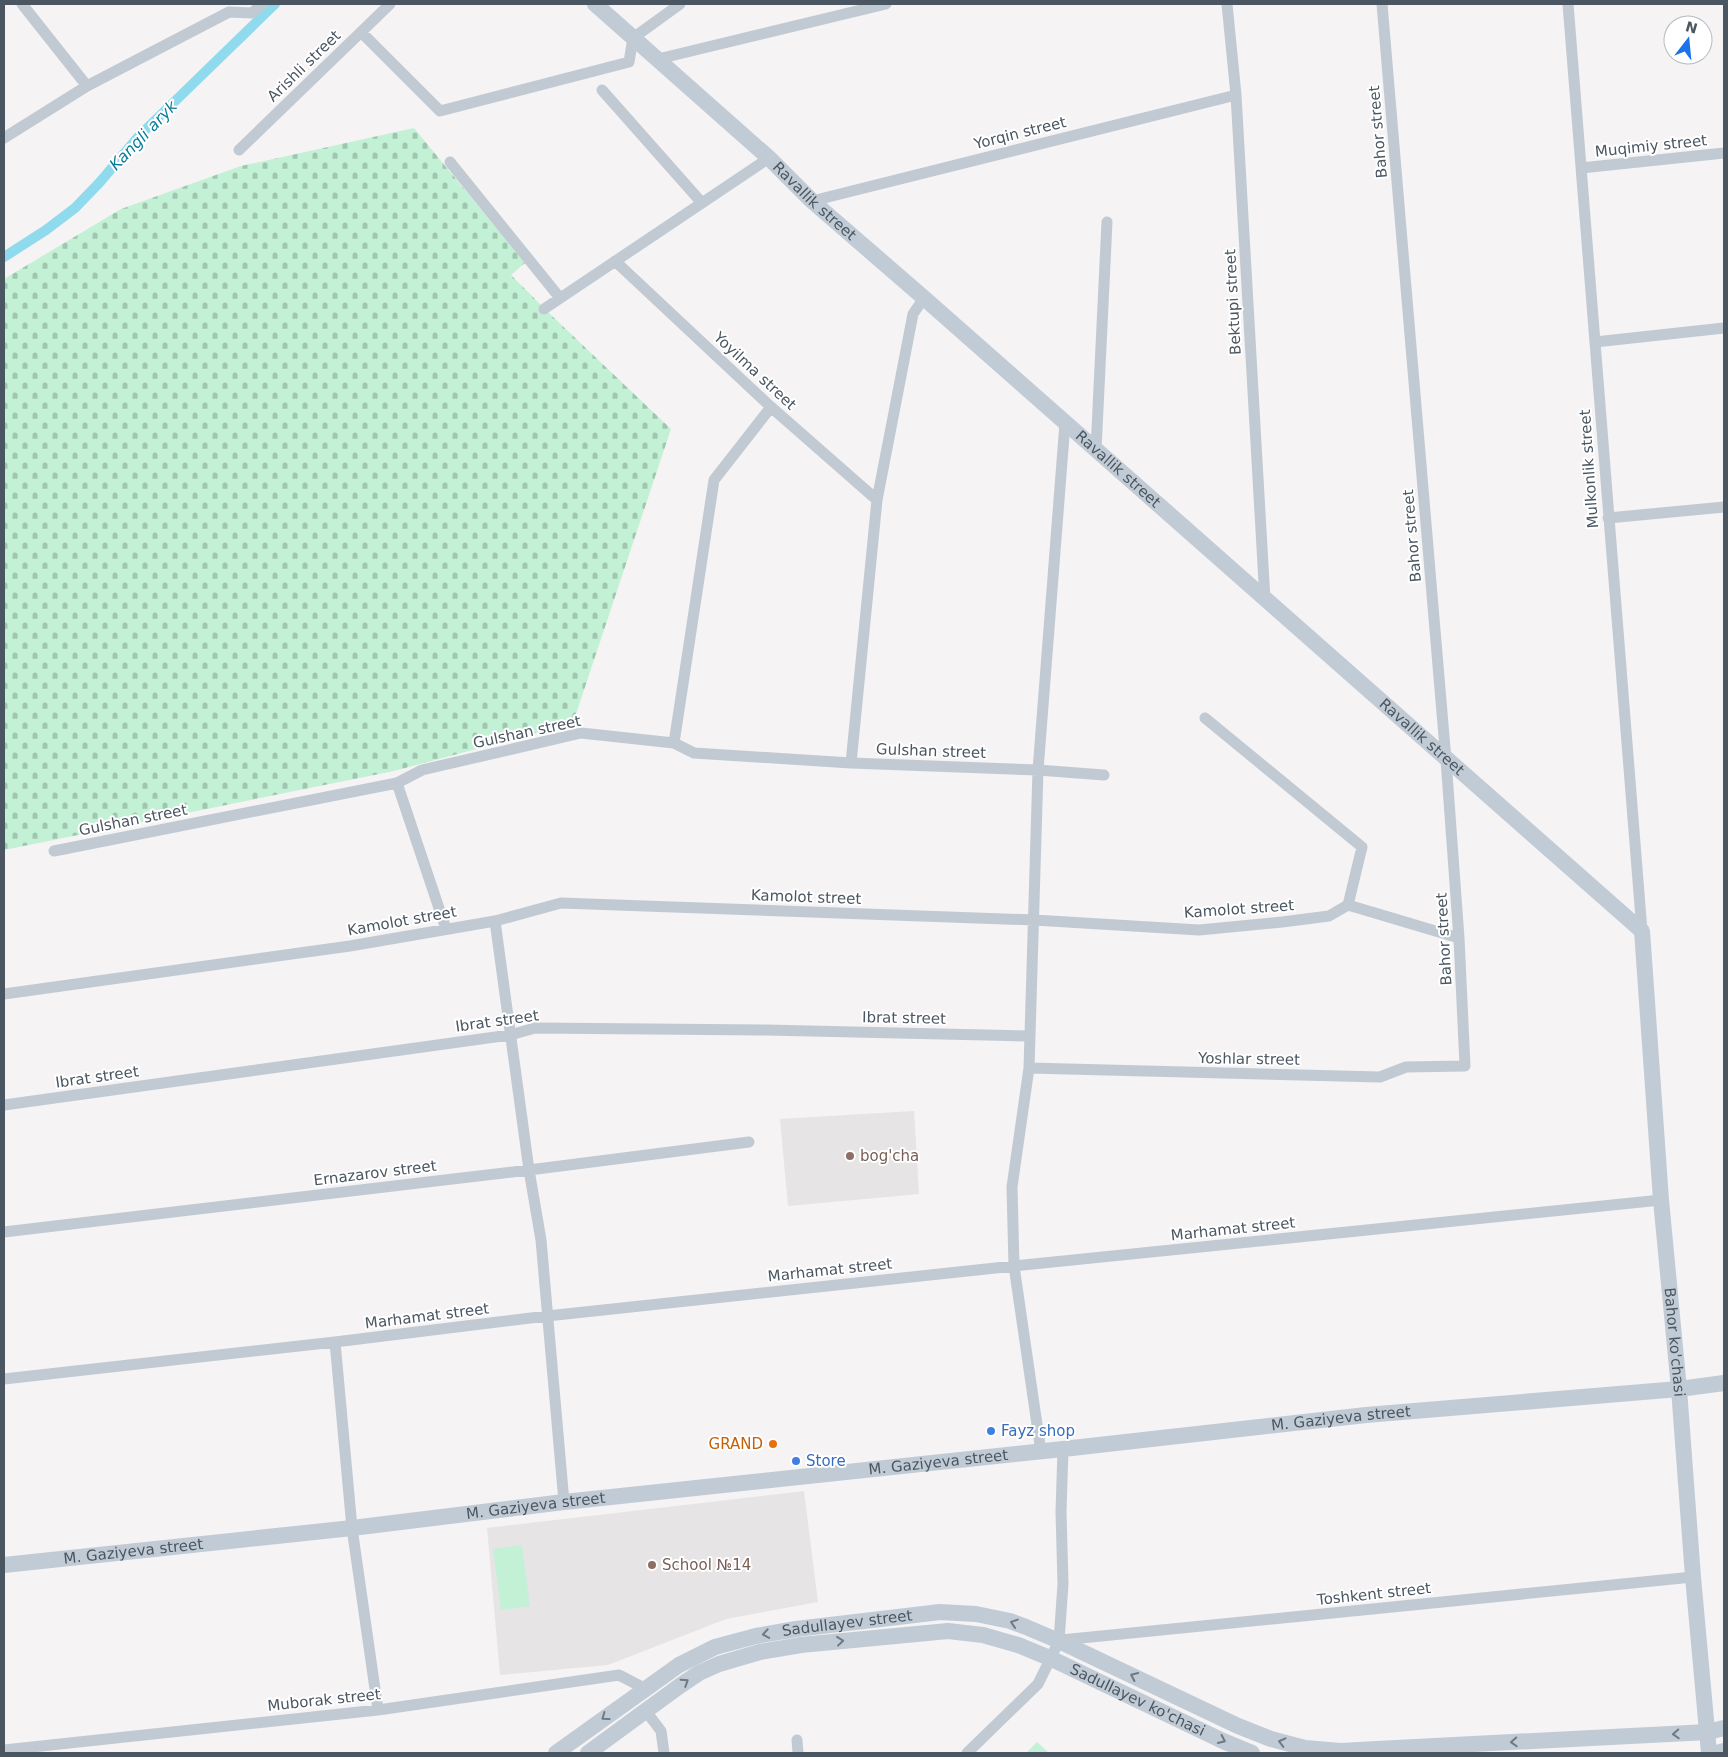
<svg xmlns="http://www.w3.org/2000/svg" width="1728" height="1757" font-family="'DejaVu Sans',sans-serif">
  <defs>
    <pattern id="cemetery-stones" width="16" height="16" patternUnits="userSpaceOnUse" patternTransform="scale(1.25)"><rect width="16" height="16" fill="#c3f1d5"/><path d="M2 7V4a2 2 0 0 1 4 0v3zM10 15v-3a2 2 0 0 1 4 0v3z" fill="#a0c6b0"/></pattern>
  </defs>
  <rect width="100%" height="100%" fill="#f5f3f3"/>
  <path fill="#e6e4e5" d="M914 1111 919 1194 788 1206 780 1119Z
    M804 1491 818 1602 726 1619 608 1665 500 1675 487 1528Z"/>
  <path fill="url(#cemetery-stones)" d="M414 128 525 263 511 275 551 315 671 429 573 723 394 771 4 850V279L121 209 241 166Z"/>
  <path fill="#c3f1d5" d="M522 1545 530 1606 501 1610 493 1549Z
    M1037 1742 1049 1753H1026Z"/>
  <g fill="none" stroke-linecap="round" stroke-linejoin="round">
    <path stroke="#90daee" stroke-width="10" d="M4 257 46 230 75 208 100 182 139 136 275 4"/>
    <path stroke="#c1cad2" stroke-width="11" d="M1227 4 1236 95 1265 600
      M1568 4C1593 313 1617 622 1642 931
      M361 32 440 111 629 62 633 38 680 4
      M658 59 886 4
      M87 86 229 12 252 13 262 4
      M602 90 702 203
      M4 138 87 86 22 4
      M239 150 390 4
      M450 162 560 298
      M1581 168 1724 153
      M812 201 1236 95
      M615 261 771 407 877 500
      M544 309 769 158
      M1595 342 1724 328
      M1096 450 1107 222
      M1608 518 1724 507
      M674 743 714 480 771 407
      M851 763 877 500 913 314 924 298
      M397 783 446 929
      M54 851 397 783 422 770 581 733 674 743 694 753 851 763 1038 770 1104 775
      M1348 905 1459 938
      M495 921 529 1170 541 1240 564 1502
      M4 994 350 946 495 921 561 903 1034 920 1199 930 1282 922 1329 916 1348 905 1362 847 1205 718
      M1029 1068 1380 1077 1406 1067 1465 1066 1459 938 1446 760 1382 4
      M4 1105 510 1035 535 1028 767 1030 1030 1036
      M4 1232 529 1170 749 1142
      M335 1342 352 1528 378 1710
      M4 1379 335 1342 547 1316 1014 1266 1661 1200
      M1041 1452 1014 1266 1012 1187 1029 1068 1038 770 1065 423
      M1061 1640 1693 1577
      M645 1710 661 1731 664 1753
      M797 1740 798 1753
      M4 1750 378 1710 619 1675 644 1688
      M967 1753 1038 1684 1059 1641 1063 1584 1061 1512 1063 1449"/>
    <g stroke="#c1cbd6" stroke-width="16">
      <path id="s1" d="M595 4 769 158 812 201 924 298 1642 931 1661 1200 1679 1389 1693 1577 1709 1753"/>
      <path id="s2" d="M4 1565 352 1528 564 1502 1063 1449 1366 1415 1679 1389 1724 1383"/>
      <path id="s3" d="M556 1753 679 1665 715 1647 756 1636 796 1629 940 1612 976 1614 1010 1621 1026 1627 1059 1641 1238 1726 1271 1739 1305 1748 1341 1751 1377 1749 1708 1732 1724 1728"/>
      <path id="s4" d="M588 1753 681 1685 699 1673 719 1664 760 1652 801 1645 948 1631 983 1635 1018 1645 1052 1659 1223 1741 1252 1753"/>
      <path d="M1717 1753 1724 1751"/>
    </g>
  </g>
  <defs><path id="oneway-chevron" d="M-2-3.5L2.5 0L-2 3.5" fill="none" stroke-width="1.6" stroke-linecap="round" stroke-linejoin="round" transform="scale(1.25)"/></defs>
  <g stroke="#6e7984">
    <use href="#oneway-chevron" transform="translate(1014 1623) rotate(-162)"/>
    <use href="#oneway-chevron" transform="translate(766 1634) rotate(170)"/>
    <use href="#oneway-chevron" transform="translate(840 1641) rotate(-6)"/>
    <use href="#oneway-chevron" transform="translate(1134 1676) rotate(-155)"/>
    <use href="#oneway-chevron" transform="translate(685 1682) rotate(-33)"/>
    <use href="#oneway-chevron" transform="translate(605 1717) rotate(144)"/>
    <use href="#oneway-chevron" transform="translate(1676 1734) rotate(177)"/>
    <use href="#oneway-chevron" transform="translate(1222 1740) rotate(25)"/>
    <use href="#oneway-chevron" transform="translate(1282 1742) rotate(-166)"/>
    <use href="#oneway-chevron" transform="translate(1514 1742) rotate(177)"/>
  </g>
  <g fill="#8d6e63" stroke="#fff" stroke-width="2">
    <circle cx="850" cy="1156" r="5"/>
    <circle cx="652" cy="1565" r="5"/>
  </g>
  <g fill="#3f7fe0" stroke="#fff" stroke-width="2">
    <circle cx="991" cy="1431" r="5"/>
    <circle cx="796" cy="1461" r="5"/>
  </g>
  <circle fill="#e8710a" stroke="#fff" stroke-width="2" cx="773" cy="1444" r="5"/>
  <g text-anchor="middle" stroke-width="4" stroke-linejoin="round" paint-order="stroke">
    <g font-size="15" fill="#4a5661" stroke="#fff">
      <text transform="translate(304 66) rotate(-44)" y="5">Arishli street</text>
      <text transform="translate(1378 132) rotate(-95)" y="5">Bahor street</text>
      <text transform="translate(1020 133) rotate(-14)" y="5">Yorqin street</text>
      <text transform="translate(1651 146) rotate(-6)" y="5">Muqimiy street</text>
      <text dy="5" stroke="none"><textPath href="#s1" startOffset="295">Ravallik street</textPath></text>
      <text transform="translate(1233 302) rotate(-93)" y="5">Bektupi street</text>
      <text transform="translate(755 371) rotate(43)" y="5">Yoyilma street</text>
      <text dy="5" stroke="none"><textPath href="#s1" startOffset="700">Ravallik street</textPath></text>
      <text transform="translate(1589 469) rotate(-94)" y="5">Mulkonlik street</text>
      <text transform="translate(1412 536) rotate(-95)" y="5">Bahor street</text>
      <text transform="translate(527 732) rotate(-12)" y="5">Gulshan street</text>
      <text dy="5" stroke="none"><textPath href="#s1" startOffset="1105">Ravallik street</textPath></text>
      <text transform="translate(931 751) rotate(2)" y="5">Gulshan street</text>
      <text transform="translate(133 820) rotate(-11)" y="5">Gulshan street</text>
      <text transform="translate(806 897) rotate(2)" y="5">Kamolot street</text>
      <text transform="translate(1239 909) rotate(-4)" y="5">Kamolot street</text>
      <text transform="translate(402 921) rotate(-10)" y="5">Kamolot street</text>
      <text transform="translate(1444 939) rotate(-93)" y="5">Bahor street</text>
      <text transform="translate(904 1018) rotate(1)" y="5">Ibrat street</text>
      <text transform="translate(497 1021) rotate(-8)" y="5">Ibrat street</text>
      <text transform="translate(1249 1059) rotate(1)" y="5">Yoshlar street</text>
      <text transform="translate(97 1077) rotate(-8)" y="5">Ibrat street</text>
      <text transform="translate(375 1173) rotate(-7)" y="5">Ernazarov street</text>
      <text transform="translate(1233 1229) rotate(-6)" y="5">Marhamat street</text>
      <text transform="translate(830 1270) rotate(-6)" y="5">Marhamat street</text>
      <text transform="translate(427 1316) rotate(-7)" y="5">Marhamat street</text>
      <text dy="5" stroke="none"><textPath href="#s1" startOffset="1811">Bahor ko'chasi</textPath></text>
      <text dy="5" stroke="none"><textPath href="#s2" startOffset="1345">M. Gaziyeva street</textPath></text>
      <text dy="5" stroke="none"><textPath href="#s2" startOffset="940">M. Gaziyeva street</textPath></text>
      <text dy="5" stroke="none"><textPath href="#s2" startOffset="535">M. Gaziyeva street</textPath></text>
      <text dy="5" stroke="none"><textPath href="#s2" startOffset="130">M. Gaziyeva street</textPath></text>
      <text transform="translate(1374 1594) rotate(-6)" y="5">Toshkent street</text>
      <text dy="5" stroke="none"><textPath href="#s3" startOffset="326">Sadullayev street</textPath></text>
      <text transform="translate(324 1700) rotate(-6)" y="5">Muborak street</text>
      <text dy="5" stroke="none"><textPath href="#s4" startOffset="594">Sadullayev ko'chasi</textPath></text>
    </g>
    <g font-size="15" fill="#785e54" stroke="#fff" text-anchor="start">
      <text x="860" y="1161">bog'cha</text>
      <text x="662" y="1570">School №14</text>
    </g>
    <g font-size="15" fill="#366cbe" stroke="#fff" text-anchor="start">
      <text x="1001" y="1436">Fayz shop</text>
      <text x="806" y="1466">Store</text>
    </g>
    <g font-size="15" fill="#c56008" stroke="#fff" text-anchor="end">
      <text x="763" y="1449">GRAND</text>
    </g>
    <g font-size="16" font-style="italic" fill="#0c7c9b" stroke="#fff">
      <text transform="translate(143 135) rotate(-46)" y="6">Kangli aryk</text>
    </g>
  </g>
  <rect width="1728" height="1757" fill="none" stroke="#4a5661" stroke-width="10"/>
  <g transform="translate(1688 40) rotate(16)"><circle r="24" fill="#ffffff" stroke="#b7bbc0"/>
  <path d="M0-4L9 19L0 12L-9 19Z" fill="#1a73e8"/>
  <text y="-8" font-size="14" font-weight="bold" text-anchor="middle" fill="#4a5661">N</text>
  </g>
</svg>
